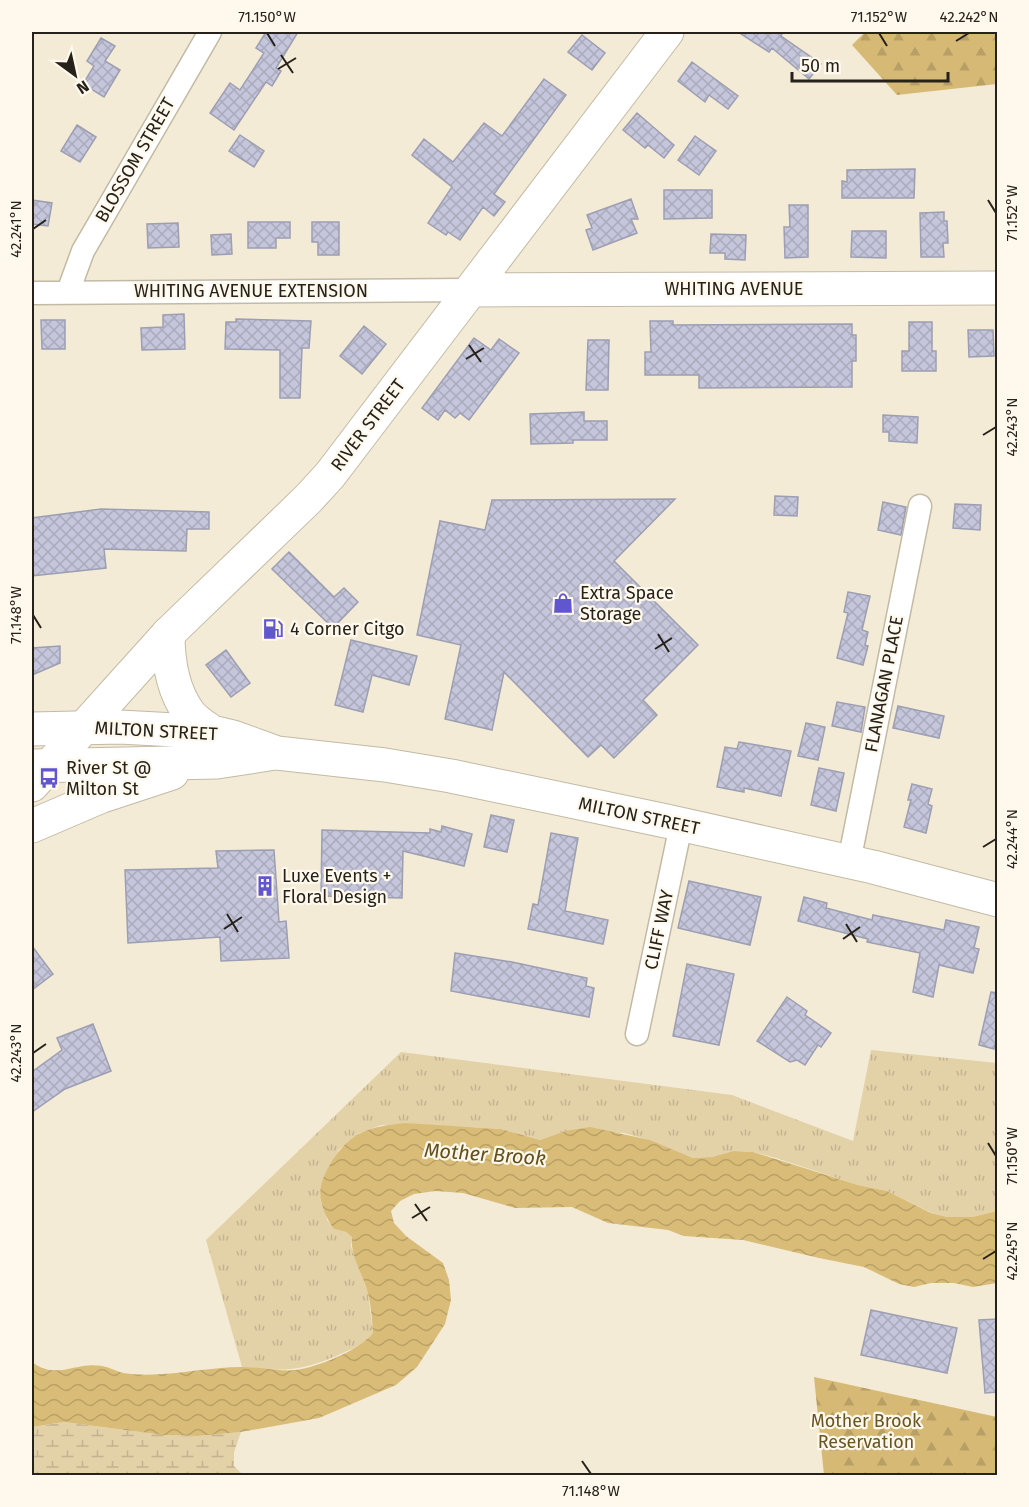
<svg xmlns="http://www.w3.org/2000/svg" width="1029" height="1507" font-family="'Fira Sans',sans-serif">
	<style>
		.forest { fill: url(#forest-firs) }
		.wetland { fill: url(#wetland-marsh) }
		.park { fill: url(#park-tufts) }
		.water { fill: url(#water-waves) }
		.building { fill: url(#building-cross-hatch); stroke: #9c9eb2; stroke-width: 1.5 }
		.lines { fill: none; stroke-linecap: round; stroke-linejoin: round }
		.street-casing { stroke: #c2baa5; stroke-width: 25 }
		.secondary-casing { stroke: #c2baa5; stroke-width: 35 }
		.primary-casing { stroke: #c2baa5; stroke-width: 35 }
		.street { stroke: #fff; stroke-width: 22 }
		.secondary { stroke: #fff; stroke-width: 33 }
		.primary { stroke: #fff; stroke-width: 33 }
		.ticks { fill: none; stroke: #26221b; stroke-width: 2 }
		.labels { text-anchor: middle; stroke-width: 4.5; stroke-linejoin: round; paint-order: stroke }
		.street-label { font-size: 18px; fill: #26221b; stroke: #fef9ec }
		.poi-label { font-size: 18px; fill: #26221b; stroke: #fef9ec; text-anchor: start }
		.park-label { font-size: 18px; fill: #695522; stroke: #fef9ec }
		.water-label { font-size: 20px; font-style: italic; fill: #634f1b; stroke: #fef9ec }
		.neatline { fill: none; stroke: #26221b; stroke-width: 2 }
		.ticks-label { font-size: 15px; text-anchor: middle; fill: #26221b }
	</style>
	<defs>
		<pattern id="forest-firs" width="22" height="20" patternUnits="userSpaceOnUse" patternTransform="scale(1.5)"><rect width="22" height="20" fill="#d6b975"/><path d="M5 1l3.5 6h-7zM16 11l3.5 6h-7z" fill="#b89f65"/></pattern>
		<pattern id="wetland-marsh" width="20" height="14" patternUnits="userSpaceOnUse" patternTransform="scale(1.5)"><rect width="20" height="14" fill="#e3d1a8"/><path d="M1 5h8M5 5V1M11 12h8M15 12V8" fill="none" stroke="#c3b390"/></pattern>
		<pattern id="park-tufts" width="24" height="20" patternUnits="userSpaceOnUse" patternTransform="scale(1.5)"><rect width="24" height="20" fill="#e3d1a8"/><path d="M3 7l-1-3M5 7V3M7 7l1-3M15 17l-1-3M17 17v-4M19 17l1-3" fill="none" stroke="#c3b390"/></pattern>
		<pattern id="water-waves" width="16" height="10" patternUnits="userSpaceOnUse" patternTransform="scale(1.5)"><rect width="16" height="10" fill="#d9bc77"/><path d="M0 5q4-4 8 0t8 0" fill="none" stroke="#baa166"/></pattern>
		<pattern id="building-cross-hatch" width="8" height="8" patternUnits="userSpaceOnUse" patternTransform="scale(1.5)"><rect width="8" height="8" fill="#c5c6db"/><path d="M0 0l8 8M0 8l8-8" fill="none" stroke="#a9aabb"/></pattern>
	</defs>
	<rect width="100%" height="100%" fill="#f4ebd6"/>
	<!-- forest -->
	<path class="forest" d="M865,32H997V84L897,95L852,45Z
		M814,1377L997,1417V1475H824Z"/>
	<!-- wetland -->
	<path class="wetland" d="M64,1422L163,1435L198,1436L241,1432L234,1452V1466L243,1475L35,1476L32,1470V1427Z"/>
	<!-- park -->
	<path class="park" d="M871,1050L997,1063V1211L972,1217H947L932,1213L887,1191L858,1185L776,1158L753,1152L733,1151L712,1157L693,1158L649,1140L624,1133L565,1131L540,1140L501,1129L471,1127L381,1125L358,1134L339,1150L321,1188L327,1220L334,1229L346,1232L352,1237L351,1246L368,1293L373,1333C365,1343 355,1348 343,1353C303,1371 285,1372 242,1367L206,1240L401,1052L732,1095L853,1141Z"/>
	<!-- water -->
	<path class="water" d="M405,1123L501,1129L540,1140L565,1131L590,1127L650,1140L693,1158L712,1157L733,1151L753,1152L858,1185L887,1191L931,1213L947,1217H972L997,1211V1283L973,1287L954,1283H931L914,1287L899,1284L864,1267L819,1258L743,1240L684,1236L668,1230L608,1223L572,1207L515,1208L463,1193L435,1191L414,1194L400,1201L391,1211L394,1223L406,1236L443,1263L449,1280L451,1300L445,1324L417,1367L396,1385L319,1418L241,1432L198,1436L163,1435L64,1422L32,1427V1362C57,1381 75,1361 102,1366C109,1367 116,1371 123,1373C162,1379 203,1367 242,1367C260,1367 278,1372 296,1370C318,1367 360,1350 373,1333C372,1319 371,1304 367,1290C362,1273 350,1255 352,1237L346,1232L334,1229C326,1219 318,1199 321,1186C326,1166 342,1143 359,1134C374,1126 389,1125 405,1123Z"/>
	<!-- building -->
	<path class="building" d="M266,32H298L276,68L281,71L272,86L266,82L234,130L210,113L230,83L240,90L264,53L256,48Z
		M738,32H783L781,36L821,64L809,79L772,48L769,52Z
		M582,35L605,53L592,70L568,52Z
		M101,38L115,46L105,61L120,70L104,97L83,84L94,66L87,61Z
		M692,62L738,96L728,109L709,95L705,102L678,81Z
		M544,79L566,95L494,194L505,202L494,216L483,207L460,240L448,232L446,235L428,223L452,187L412,155L424,139L453,162L484,123L502,136Z
		M637,113L674,145L664,158L648,145L645,148L623,130Z
		M77,125L96,137L80,162L61,151Z
		M240,135L264,151L254,167L229,151Z
		M695,136L716,151L699,175L678,160Z
		M915,169L914,198H842V181L847,182V170Z
		M664,190H712V218L664,219Z
		M631,199L638,219H631L637,233L593,250L586,230L592,228L587,215Z
		M32,200L52,203L48,226L32,224Z
		M789,205H808V257L785,258L784,227H790Z
		M944,212V221H947L948,243H943L944,257H921L920,213Z
		M248,222H290V238H276V248H248Z
		M312,222H339V255H318V242H312Z
		M178,223L179,247L148,248L147,224Z
		M852,231H886V258L851,257Z
		M231,234L232,254L212,255L211,235Z
		M711,234L746,235L745,260L725,259V253H710Z
		M184,314L185,349L142,350L141,328L163,327V315Z
		M236,319L311,321L309,348H302L300,398H280V350L225,349L226,322H236Z
		M41,320H65V349H42Z
		M650,321H673V325L852,324V335H856V361H852V387L699,388V375H645V352H651Z
		M909,322H932V351H936V371H902V351H909Z
		M364,326L386,344L362,374L340,356Z
		M968,330H993L994,356L969,357Z
		M474,338L491,350L499,339L519,353L469,420L460,413L455,418L445,410L438,420L422,408Z
		M588,340H609L608,390H586Z
		M584,412V421H607V440H573V443L531,444L530,414Z
		M883,415L918,417L917,443L889,441V432H883Z
		M775,496L798,497L797,516L774,515Z
		M675,499L614,561L698,645L643,700L657,715L614,758L601,745L588,757L504,672L492,730L445,719L461,645L417,635L440,521L485,530L492,500Z
		M883,502L906,507L901,535L878,530Z
		M955,504L981,505L980,530L953,528Z
		M101,509L209,512V529H187L186,551L104,549L106,568L32,576V518Z
		M289,552L334,597L344,588L358,602L333,628L272,569Z
		M848,592L870,596L862,630L868,632L865,645L868,646L863,665L837,658L848,613L844,612Z
		M351,640L417,656L409,685L372,675L363,712L335,705Z
		M60,646V663L32,675V648Z
		M226,650L250,683L231,697L206,665Z
		M837,702L865,707L861,732L832,726Z
		M898,706L944,716L939,738L893,728Z
		M806,723L825,727L818,760L798,756Z
		M739,742L791,751L781,796L744,788V792L717,787L725,747L737,749Z
		M819,768L844,773L836,811L811,805Z
		M912,784L932,789L928,804L932,806L926,833L904,827L911,800H908Z
		M491,815L514,820L507,852L484,847Z
		M442,826L472,834L464,866L403,851L402,898L321,896L322,830L430,833V829L441,832Z
		M551,833L578,838L565,911L608,920L603,944L528,929L533,904L538,905Z
		M274,850L279,922L286,921L289,958L221,961L220,937L128,943L125,870L218,868L216,851Z
		M689,881L761,897L750,945L678,928Z
		M804,897L827,903L826,908L872,920L873,915L944,930L946,920L979,927L974,948L979,949L973,973L939,965L933,997L913,992L920,953L867,942L868,939L798,921Z
		M32,946L53,974L32,990Z
		M455,953L512,962L587,978L586,986L594,988L589,1017L451,991Z
		M687,964L734,974L719,1045L673,1036Z
		M991,992L998,993V1033L994,1049L979,1045Z
		M787,997L807,1011L805,1015L831,1033L821,1047L818,1045L805,1065L797,1060L790,1062L757,1041Z
		M93,1024L111,1071L65,1089L32,1112V1072L62,1050L57,1038Z
		M871,1310L957,1328L947,1373L861,1355Z
		M998,1319V1392L985,1393L979,1320Z"/>
	<g class="lines">
		<!-- street casing -->
		<g class="street-casing">
			<path id="street" d="M68,292L83,251L210,32
				M32,293L471,290
				M849,862L920,506
				M637,1034L681,825"/>
		</g>
		<!-- secondary casing -->
		<g class="secondary-casing">
			<path id="secondary" d="M471,290L998,288
				M32,785L168,634L308,499L330,475L667,32"/>
		</g>
		<!-- primary casing -->
		<g class="primary-casing">
			<path id="primary" d="M168,634C168,661 173,691 189,713C195,721 204,726 212,732
				M32,729L120,727L212,732L233,737L277,753L385,765L451,776L666,821L873,867L998,900
				M32,766L217,762L275,753
				M32,826L102,796L172,773"/>
		</g>
		<!-- street -->
		<use href="#street" class="street"/>
		<!-- secondary -->
		<use href="#secondary" class="secondary"/>
		<!-- primary -->
		<use href="#primary" class="primary"/>
	</g>
	<!-- ticks -->
	<path class="ticks" d="M267,33L275,46M879,33L887,46M956,41L969,33M281,55L293,73M278,69L296,58M988,200L996,213M33,229L46,220M469,345L481,362M466,359L484,348M983,435L996,427M33,615L41,628M658,634L669,652M655,649L672,638M983,847L996,839M227,914L238,932M846,924L857,942M224,929L242,917M843,939L860,927M33,1053L46,1044M988,1143L996,1156M415,1204L427,1221M412,1218L430,1207M983,1259L996,1251M582,1461L591,1474"/>
	<!-- icons -->
	<defs>
		<g id="shop-bare" transform="scale(1.62)"><path d="M-5-2.5h2.3a2.7 3.5 0 0 1 5.4 0H5L5.5 6h-11ZM-1.5-2.5h3a1.5 2.3 0 0 0-3 0Z" fill="#6056ce" stroke="#fef9ec" stroke-width="2.5" paint-order="stroke"/></g>
		<g id="fuel-bare" transform="scale(1.62)"><path d="M-5.5-6h7V0h2V4h1.3V-2.5L3-4.5l.8-.8L6-3V5H2.5V1h-1V6h-7ZM-4.2-4.7v3.2H.2V-4.7Z" fill="#6056ce" stroke="#fef9ec" stroke-width="2.5" paint-order="stroke"/></g>
		<g id="bus-bare" transform="scale(1.62)"><path d="M-5-6H5V4H4V6H2V4H-2V6H-4V4H-5ZM-3.5-4V0h7V-4ZM-3.5 1.2v1.5H-2V1.2ZM2 1.2v1.5H3.5V1.2Z" fill="#6056ce" stroke="#fef9ec" stroke-width="2.5" paint-order="stroke"/></g>
		<g id="building-bare" transform="scale(1.62)"><path d="M-4-6H4V6H1V3H-1V6H-4ZM-2.5-4.3h1.7v1.8h-1.7ZM.8-4.3h1.7v1.8H.8ZM-2.5-1h1.7V.8h-1.7ZM.8-1h1.7V.8H.8Z" fill="#6056ce" stroke="#fef9ec" stroke-width="2.5" paint-order="stroke"/></g>
	</defs>
	<g fill-rule="evenodd">
		<use href="#shop-bare" x="563" y="603"/>
		<use href="#fuel-bare" x="273" y="629"/>
		<use href="#bus-bare" x="49" y="778"/>
		<use href="#building-bare" x="265" y="886"/>
	</g>
	<g class="labels">
		<!-- street labels -->
		<g class="street-label">
			<text transform="translate(135 160) rotate(-60)" y="6">BLOSSOM STREET</text>
			<text x="734" y="295">WHITING AVENUE</text>
			<text x="251" y="297">WHITING AVENUE EXTENSION</text>
			<text transform="translate(368 425) rotate(-53)" y="6">RIVER STREET</text>
			<text transform="translate(884 684) rotate(-79)" y="6">FLANAGAN PLACE</text>
			<text transform="translate(156 731) rotate(3)" y="6">MILTON STREET</text>
			<text transform="translate(639 816) rotate(12)" y="6">MILTON STREET</text>
			<text transform="translate(659 930) rotate(-78)" y="6">CLIFF WAY</text>
		</g>
		<!-- poi labels -->
		<g class="poi-label">
			<text x="580" y="599">Extra Space<tspan x="580" dy="21">Storage</tspan></text>
			<text x="290" y="635">4 Corner Citgo</text>
			<text x="66" y="774">River St @<tspan x="66" dy="21">Milton St</tspan></text>
			<text x="282" y="882">Luxe Events +<tspan x="282" dy="21">Floral Design</tspan></text>
		</g>
		<!-- park labels -->
		<g class="park-label">
			<text x="866" y="1427">Mother Brook<tspan x="866" dy="21">Reservation</tspan></text>
		</g>
		<!-- water labels -->
		<g class="water-label">
			<text transform="translate(485 1154) rotate(4)" y="7">Mother Brook</text>
		</g>
	</g>
	<!-- border -->
	<rect width="1029" height="1507" fill="none" stroke="#fef9ec" stroke-width="66"/>
	<!-- north arrow -->
	<g transform="translate(75 75) rotate(147)" stroke="#fef9ec" stroke-width="4.5" paint-order="stroke">
	<path d="M0-4.5L10 22L0 15L-10 22Z" fill="#26221b"/>
	<text y="-9" font-size="16" font-weight="bold" text-anchor="middle" fill="#26221b">N</text>
	</g>
	<!-- scale -->
	<path d="M792 72v9h156v-9" fill="none" stroke="#26221b" stroke-width="3"/>
	<text x="801" y="72" font-size="18" fill="#26221b" stroke="#fef9ec" stroke-width="4.5" paint-order="stroke">50 m</text>
	<rect x="33" y="33" width="963" height="1441" class="neatline"/>
	<g class="ticks-label">
		<text x="267" y="22">71.150°W</text>
		<text x="879" y="22">71.152°W</text>
		<text x="969" y="22">42.242°N</text>
		<text transform="translate(1012 213) rotate(-90)" y="5">71.152°W</text>
		<text transform="translate(16 229) rotate(-90)" y="5">42.241°N</text>
		<text transform="translate(1012 427) rotate(-90)" y="5">42.243°N</text>
		<text transform="translate(16 615) rotate(-90)" y="5">71.148°W</text>
		<text transform="translate(1012 839) rotate(-90)" y="5">42.244°N</text>
		<text transform="translate(16 1053) rotate(-90)" y="5">42.243°N</text>
		<text transform="translate(1012 1156) rotate(-90)" y="5">71.150°W</text>
		<text transform="translate(1012 1251) rotate(-90)" y="5">42.245°N</text>
		<text x="591" y="1496">71.148°W</text>
	</g>
</svg>
